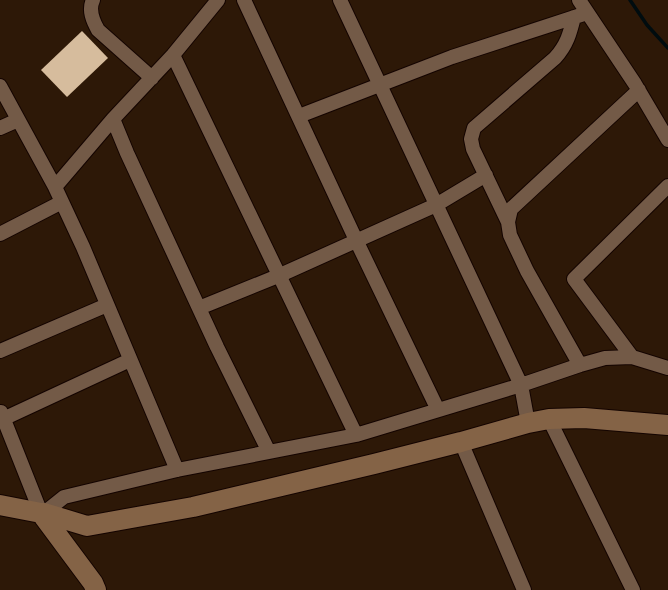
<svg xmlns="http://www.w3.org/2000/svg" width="668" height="590" font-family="'Source Sans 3',sans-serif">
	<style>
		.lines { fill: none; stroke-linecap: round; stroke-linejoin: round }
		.stream { stroke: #000c0f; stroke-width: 3.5 }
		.building { fill: #d6bc9d }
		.street-casing { stroke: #140400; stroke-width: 16 }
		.secondary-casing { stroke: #140400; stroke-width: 22 }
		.street { stroke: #735a47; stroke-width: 14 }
		.secondary { stroke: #846346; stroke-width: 20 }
	</style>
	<rect width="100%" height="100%" fill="#2d1807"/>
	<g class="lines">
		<!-- stream -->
		<path class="stream" d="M630,0L647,25L668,48"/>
	</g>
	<!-- building -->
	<path class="building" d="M82,31L108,58L67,97L41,70Z"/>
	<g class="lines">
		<!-- street casing -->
		<g class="street-casing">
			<path id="street" d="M93,0C88,10 93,21 98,30L152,78
				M244,0L356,240L438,410
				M340,0L521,385L528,423
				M579,0L635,84L668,140
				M173,55L356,435
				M0,86L55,187L83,247L177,470
				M299,116L452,57L587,13
				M113,119L127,153L217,347L269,452
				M0,128L18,120
				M55,187L113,119L173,55L218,0
				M508,222L473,149L471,139L474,128L555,58C567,45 570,33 574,17
				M0,234L62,202
				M199,308L278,276L436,205L486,175
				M0,351L107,305
				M632,357L574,279L668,186
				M580,365L527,271L510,235L508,222L511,209L639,90
				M1,412L41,513
				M3,419L130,360
				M549,419L633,590
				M461,442L524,590
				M44,513L64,497L177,470L356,435L521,385L580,365L605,358L632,357L668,368"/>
		</g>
		<!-- secondary casing -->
		<g class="secondary-casing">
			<path id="secondary" d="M0,505L41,513H44L87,526L193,507L374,464L461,442L528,423L549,419L584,418L668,425
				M41,513L93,583L96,590"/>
		</g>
		<!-- street -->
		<use href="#street" class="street"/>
		<!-- secondary -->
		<use href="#secondary" class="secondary"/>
	</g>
</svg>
